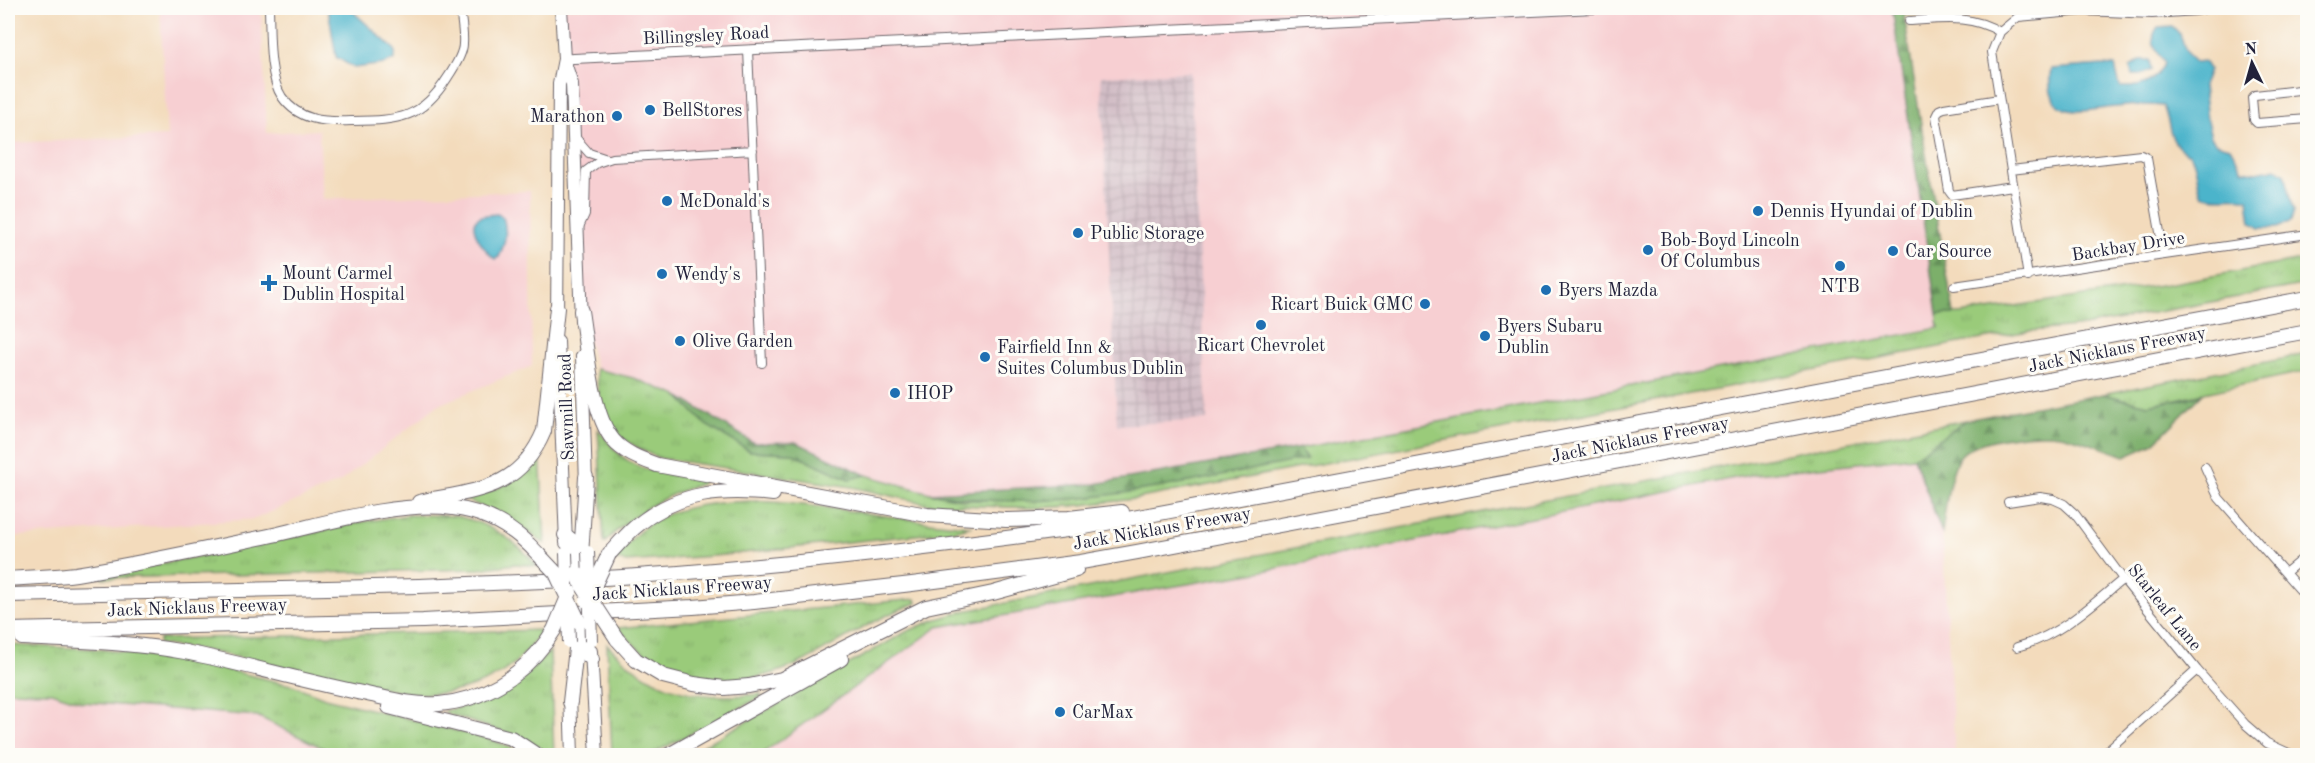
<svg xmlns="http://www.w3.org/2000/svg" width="2315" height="763" font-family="'Old Standard TT',serif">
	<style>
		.built { fill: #f7cfd2 }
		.industrial { fill: url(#industrial-grid) }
		.grass { fill: url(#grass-tufts); stroke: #5e765a; stroke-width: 1.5 }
		.forest { fill: url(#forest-firs); stroke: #4e6852; stroke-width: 1.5 }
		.water { fill: #4cb4cb; stroke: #376b83; stroke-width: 1.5 }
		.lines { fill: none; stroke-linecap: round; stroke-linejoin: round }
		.minor-casing { stroke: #6b6368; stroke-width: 10 }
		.tertiary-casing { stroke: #6b6368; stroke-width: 11 }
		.primary-casing { stroke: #6b6368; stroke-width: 14 }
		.motorway-casing { stroke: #6b6368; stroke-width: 16 }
		.minor { stroke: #fff; stroke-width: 8 }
		.tertiary { stroke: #fff; stroke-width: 9 }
		.primary { stroke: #fff; stroke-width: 12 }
		.motorway { stroke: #fff; stroke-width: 14 }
		.primary-bridge-casing { stroke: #6b6368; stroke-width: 14; stroke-linecap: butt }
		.motorway-bridge-casing { stroke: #6b6368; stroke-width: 16; stroke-linecap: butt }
		.primary-bridge { stroke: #fff; stroke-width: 12 }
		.motorway-bridge { stroke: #fff; stroke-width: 14 }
		.poi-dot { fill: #1f6fb2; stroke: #fdfcf7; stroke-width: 2 }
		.labels { text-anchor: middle; stroke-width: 6; stroke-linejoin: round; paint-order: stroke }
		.street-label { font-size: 18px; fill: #22223b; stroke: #fdfcf7 }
		.poi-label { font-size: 18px; fill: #22223b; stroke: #fdfcf7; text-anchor: start }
	</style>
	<defs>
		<pattern id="industrial-grid" width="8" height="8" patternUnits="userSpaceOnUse" patternTransform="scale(1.5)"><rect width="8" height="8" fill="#d2bdc6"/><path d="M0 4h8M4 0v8" fill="none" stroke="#b4a2ab"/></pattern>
		<pattern id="grass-tufts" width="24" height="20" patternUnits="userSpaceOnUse" patternTransform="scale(1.5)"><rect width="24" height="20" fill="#9acb7a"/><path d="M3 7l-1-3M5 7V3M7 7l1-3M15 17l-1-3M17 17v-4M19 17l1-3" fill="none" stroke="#84ae6a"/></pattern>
		<pattern id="forest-firs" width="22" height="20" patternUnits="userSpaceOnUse" patternTransform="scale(1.5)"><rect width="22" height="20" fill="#7baf6a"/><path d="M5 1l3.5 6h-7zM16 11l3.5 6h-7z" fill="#648e58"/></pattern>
	</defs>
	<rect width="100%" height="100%" fill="#fdfcf7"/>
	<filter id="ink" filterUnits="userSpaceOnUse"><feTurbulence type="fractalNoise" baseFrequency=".0167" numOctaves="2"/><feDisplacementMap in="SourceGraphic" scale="12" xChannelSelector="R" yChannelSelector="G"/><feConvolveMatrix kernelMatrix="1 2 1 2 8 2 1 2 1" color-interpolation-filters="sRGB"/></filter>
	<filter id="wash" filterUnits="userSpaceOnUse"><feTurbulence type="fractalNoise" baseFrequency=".008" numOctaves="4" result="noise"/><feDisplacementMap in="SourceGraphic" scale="24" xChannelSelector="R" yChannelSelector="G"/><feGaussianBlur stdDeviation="1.35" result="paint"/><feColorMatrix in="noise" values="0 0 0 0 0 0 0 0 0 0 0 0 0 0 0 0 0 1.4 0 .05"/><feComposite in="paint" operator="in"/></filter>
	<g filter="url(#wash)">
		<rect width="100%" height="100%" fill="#f3dbbc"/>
		<!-- built -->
		<path class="built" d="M160,8H261L267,133L319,130L323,199L530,191L532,366L438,405L340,482L255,519L8,537V143L167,136Z
			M561,8H1449L1450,14L1605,8H1892L1940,328L1300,448L1095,484L930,493L866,475L796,442L754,443L678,396L633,378L596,369L581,311Z
			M1914,457L1942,533L1955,755L760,756L938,627L1263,571L1755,474Z
			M8,691L51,692L82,702L257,716L337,755L8,756Z"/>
		<!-- industrial -->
		<path class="industrial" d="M1190,72L1207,420L1117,425L1101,76Z"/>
		<!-- grass -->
		<path class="grass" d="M2307,259V284L2078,327L2030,331L1965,342L1135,499L1072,506L1035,508L928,504L852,487L659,458C610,437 600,422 596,369L633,378L678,396L707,425L750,451L791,453L849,479L866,475L930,493L965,500H1026L1092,497L1306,458L1300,448L1939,328L1937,314H1960L2168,284Z
			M2307,354V371L2148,405L2103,394Z
			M1966,420L1914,457L1755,474L1263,571L938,627L760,755L685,756L906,632L934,620L964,611Z
			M598,429C607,440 615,453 627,460C645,473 682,476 704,480L701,484C660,497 635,512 604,543Z
			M540,451L545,544C518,524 492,510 461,498C500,490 517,484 540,451Z
			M758,501C830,505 901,521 972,526L954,531L714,556L625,562L615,560C622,551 630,540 639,532C669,504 719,502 758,501Z
			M408,515C425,516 443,514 460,517C491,524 518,542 537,566L515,564L479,569L102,578L104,574L228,551L362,522Z
			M916,599L917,603C875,617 841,642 802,662C752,687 691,685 644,653C634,646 626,636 617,628Z
			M540,630V633C534,641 527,651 520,658C489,688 444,698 403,692L203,650L159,644V639Z
			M607,644C652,692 697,701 761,694V697L650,755H612Z
			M8,645L96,649L164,657L219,668L295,686L325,698L493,740L527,755H337L257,716L82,702L51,692L8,691Z
			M550,651L554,755H543L522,738L448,714L444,711C492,702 517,686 550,651Z"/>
		<!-- forest -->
		<path class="forest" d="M1892,8H2025L1904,15L1924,143L1954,314H1937Z
			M2103,394L2148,405L2202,395L2154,443L2125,456C2104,449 2081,439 2060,435C2036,432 1980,437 1962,454C1949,467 1945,514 1942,533L1914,457L1966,420Z
			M678,396L754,443L796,442L866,475L849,479L791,453L750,451L706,425Z
			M1300,448L1306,459C1184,482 1055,517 930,493L1095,484Z"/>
		<!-- water -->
		<path class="water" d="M328,8H349L395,50V59L385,64L354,68L336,57Z
			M2172,26C2189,40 2178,48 2195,62L2204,61L2209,69L2203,86L2207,120L2211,137L2216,143L2230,147L2243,170L2256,172L2277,168L2285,174L2294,211L2291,221L2278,228H2260L2251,222L2248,199C2232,195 2217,201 2202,195C2196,182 2198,165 2190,154C2167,146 2172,126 2163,106C2147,104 2132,105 2116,107C2101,108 2079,114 2065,109C2049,102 2048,83 2051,69L2102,65L2115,66L2120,87C2140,88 2157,83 2164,63C2156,52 2148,39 2158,27Z
			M2142,60H2150L2152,70L2140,75H2132L2130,67Z
			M498,214L503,217C508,232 505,243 499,257L495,259C487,253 465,226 478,218C483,214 492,215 498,214Z"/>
	</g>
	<g filter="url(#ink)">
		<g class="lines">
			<!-- minor casing -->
			<g class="minor-casing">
				<path id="minor" d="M269,8C270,32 268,76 282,97C299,121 324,122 351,121C399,120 421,120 448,77C454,68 463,54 463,44C464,32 461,19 460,8
					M1909,21C1942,19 1971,14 2000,32
					M748,50L762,363
					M2308,89L2255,95L2252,98L2254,120L2257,123L2308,119
					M1999,99L1944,108L1939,110L1936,116L1949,191L1952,195L2013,186
					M575,137L589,153L607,159
					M2011,170L2141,155L2147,158L2164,255
					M579,227L585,214L586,171L597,163L612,158L753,150
					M2028,277L1992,52L2000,32L2018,17L2084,11L2152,14L2197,11L2210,8
					M1954,286L2308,234
					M2205,467L2219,498L2308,599
					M2008,502L2040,497L2053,499L2064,504L2075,514L2123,579L2197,670L2245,724L2267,743L2295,756
					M2285,573L2308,554
					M2017,647C2059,636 2090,607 2123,579
					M2101,756L2197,670"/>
			</g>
			<!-- tertiary casing -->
			<g class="tertiary-casing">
				<path id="tertiary" d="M564,59L1605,8"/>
			</g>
			<!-- primary casing -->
			<g class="primary-casing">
				<path id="primary" d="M564,60L572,84L581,321
					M557,318L559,84L564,59L561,8
					M558,341L566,543
					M582,356L586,485
					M591,651L597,756
					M570,694L572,756"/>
			</g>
			<!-- motorway casing -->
			<g class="motorway-casing">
				<path id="motorway" d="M581,311C587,347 591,413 613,440C624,453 641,459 657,465L927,515L1006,520L1069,518L1122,512
					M419,502C475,490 519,491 544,431L557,308
					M565,535L570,539L575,566
					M609,554C619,544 628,532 639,524C681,491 722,489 773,494
					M577,573L581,556L586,477
					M8,579C30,577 54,577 76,574C144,563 211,548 278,534C329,522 401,501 453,508C488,512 516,529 539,555
					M588,579C751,570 912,551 1074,529L2308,298
					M8,595L419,586L569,580
					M8,630L423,621L693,607L754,602L912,584L1081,562L1137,552L2308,331
					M581,631L585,653L592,659
					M22,638C76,641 131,642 185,652C246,664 306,682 367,694C390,699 415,706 439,704C483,700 520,677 546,642
					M617,639L636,660L663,676L694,684L724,688L749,686L782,679L926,607L993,593L1076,570
					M570,702L579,622
					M389,707L511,738L538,756
					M667,756L841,659"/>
			</g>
			<!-- minor -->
			<use href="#minor" class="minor"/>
			<!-- tertiary -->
			<use href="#tertiary" class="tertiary"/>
			<!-- primary -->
			<use href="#primary" class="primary"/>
			<!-- motorway -->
			<use href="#motorway" class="motorway"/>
			<!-- primary-bridge casing -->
			<g class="primary-bridge-casing">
				<path id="primary-bridge" d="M588,552L591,641
					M566,553L569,642"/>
			</g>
			<!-- motorway-bridge casing -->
			<g class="motorway-bridge-casing">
				<path id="motorway-bridge" d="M539,555L556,573L579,622
					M577,573L582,585L617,639
					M587,601L609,554
					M546,642L554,630L570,592"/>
			</g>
			<!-- primary-bridge -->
			<use href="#primary-bridge" class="primary-bridge"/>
			<!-- motorway-bridge -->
			<use href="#motorway-bridge" class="motorway-bridge"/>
		</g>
	</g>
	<!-- markers -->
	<g class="poi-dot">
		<circle cx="650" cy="110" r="6"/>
		<circle cx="617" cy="116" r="6"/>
		<circle cx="667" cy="201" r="6"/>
		<circle cx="1758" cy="211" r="6"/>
		<circle cx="1078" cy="233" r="6"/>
		<circle cx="1648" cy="250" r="6"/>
		<circle cx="1893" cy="251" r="6"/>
		<circle cx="1840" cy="266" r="6"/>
		<circle cx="662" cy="274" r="6"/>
		<path d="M266 274h6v6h6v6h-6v6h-6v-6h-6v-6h6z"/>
		<circle cx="1546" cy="290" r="6"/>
		<circle cx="1425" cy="304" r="6"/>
		<circle cx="1261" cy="325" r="6"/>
		<circle cx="1485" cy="336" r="6"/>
		<circle cx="680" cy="341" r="6"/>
		<circle cx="985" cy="357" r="6"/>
		<circle cx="895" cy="393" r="6"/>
		<circle cx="1060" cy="712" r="6"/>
	</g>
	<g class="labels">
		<!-- street labels -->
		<g class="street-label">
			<text transform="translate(706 35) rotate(-3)" y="6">Billingsley Road</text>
			<text transform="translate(2128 246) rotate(-9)" y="6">Backbay Drive</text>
			<text transform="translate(2117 349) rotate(-11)" y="6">Jack Nicklaus Freeway</text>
			<text transform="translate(566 407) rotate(-92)" y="6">Sawmill Road</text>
			<text transform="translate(1640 439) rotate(-11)" y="6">Jack Nicklaus Freeway</text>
			<text transform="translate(1162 528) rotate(-10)" y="6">Jack Nicklaus Freeway</text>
			<text transform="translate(682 588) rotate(-4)" y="6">Jack Nicklaus Freeway</text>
			<text transform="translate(197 607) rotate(-2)" y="6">Jack Nicklaus Freeway</text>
			<text transform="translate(2165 607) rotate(51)" y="6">Starleaf Lane</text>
		</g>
		<!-- poi labels -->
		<g class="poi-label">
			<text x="662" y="116">BellStores</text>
			<text x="605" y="122" text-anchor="end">Marathon</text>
			<text x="679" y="207">McDonald's</text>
			<text x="1770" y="217">Dennis Hyundai of Dublin</text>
			<text x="1090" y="239">Public Storage</text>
			<text x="1660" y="246">Bob-Boyd Lincoln<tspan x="1660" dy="21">Of Columbus</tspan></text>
			<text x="1905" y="257">Car Source</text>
			<text x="282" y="279">Mount Carmel<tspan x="282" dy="21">Dublin Hospital</tspan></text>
			<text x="674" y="280">Wendy's</text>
			<text x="1840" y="292" text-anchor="middle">NTB</text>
			<text x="1558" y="296">Byers Mazda</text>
			<text x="1413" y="310" text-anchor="end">Ricart Buick GMC</text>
			<text x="1497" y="332">Byers Subaru<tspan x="1497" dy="21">Dublin</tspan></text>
			<text x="692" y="347">Olive Garden</text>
			<text x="1261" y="351" text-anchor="middle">Ricart Chevrolet</text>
			<text x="997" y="353">Fairfield Inn &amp;<tspan x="997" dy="21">Suites Columbus Dublin</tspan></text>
			<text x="907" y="399">IHOP</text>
			<text x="1072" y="718">CarMax</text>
		</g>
	</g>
	<!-- margin -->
	<rect width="2315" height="763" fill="none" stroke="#fdfcf7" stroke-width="30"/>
	<!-- north arrow -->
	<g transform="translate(2252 63) rotate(355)" stroke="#fdfcf7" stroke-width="4.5" paint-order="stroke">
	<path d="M0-4.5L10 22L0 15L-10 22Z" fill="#22223b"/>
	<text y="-9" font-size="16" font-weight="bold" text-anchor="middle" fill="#22223b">N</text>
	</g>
</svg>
